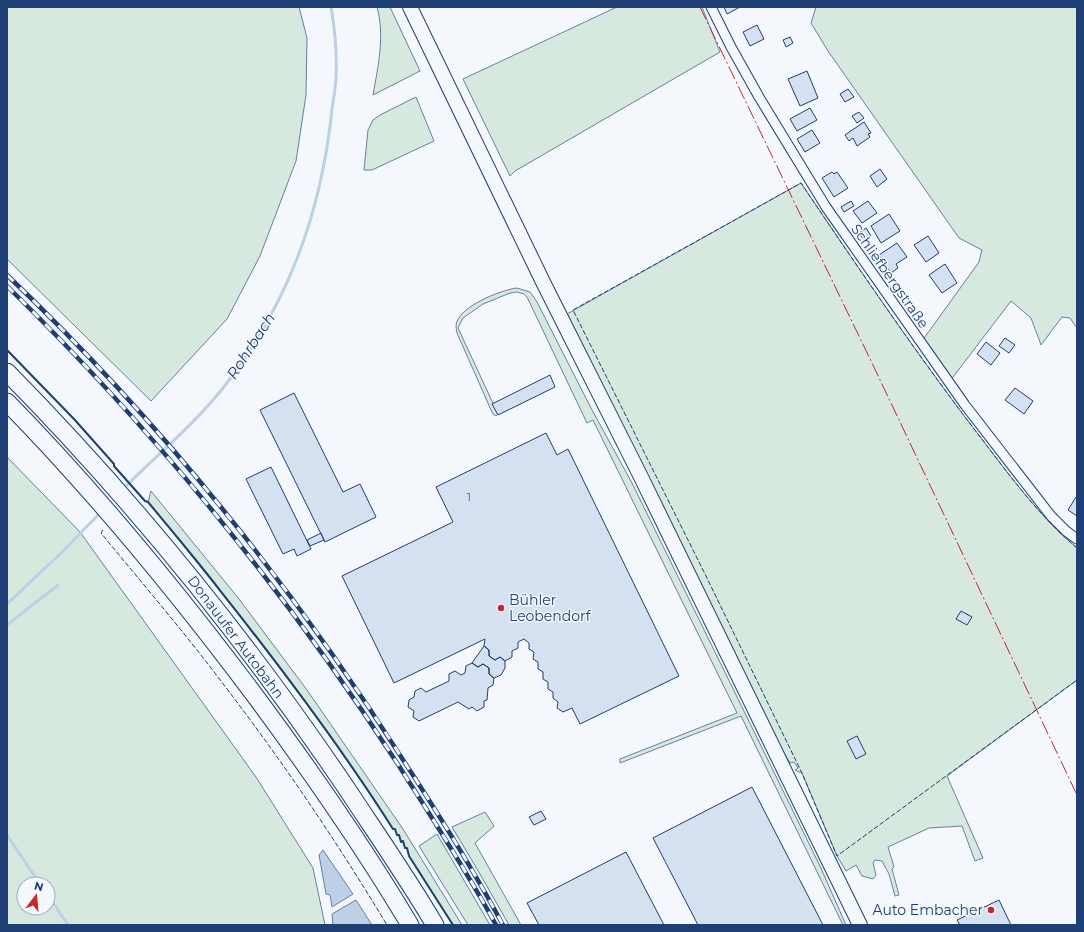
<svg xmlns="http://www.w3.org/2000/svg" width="1084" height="932" font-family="Montserrat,sans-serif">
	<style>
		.green { fill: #d7e8df; stroke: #687fa3; fill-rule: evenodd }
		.water { fill: #bed0e5; stroke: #687fa3 }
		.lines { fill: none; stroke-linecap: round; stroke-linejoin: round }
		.stream { stroke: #bed0e5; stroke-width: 3 }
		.building { fill: #d5e0f0; stroke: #1d3f73 }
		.minor-casing { stroke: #1d3f73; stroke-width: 11 }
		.primary-casing { stroke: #1d3f73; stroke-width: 16 }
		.motorway-casing { stroke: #1d3f73; stroke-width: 19 }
		.minor { stroke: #f4f7fb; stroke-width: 9 }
		.primary { stroke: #f4f7fb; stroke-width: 14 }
		.motorway { stroke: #f4f7fb; stroke-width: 17 }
		.rail-casing { stroke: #1d3f73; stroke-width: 4.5 }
		.rail { stroke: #f4f7fb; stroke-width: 3; stroke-dasharray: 9; stroke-linecap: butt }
		.fence { stroke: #1d3f73; stroke-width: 1; stroke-dasharray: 5 2; stroke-linecap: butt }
		.wall { stroke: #1d3f73; stroke-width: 2 }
		.power { stroke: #c62828; stroke-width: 1; stroke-dasharray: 14 3 2 3; stroke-linecap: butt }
		.poi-dot { fill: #c62828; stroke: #f4f7fb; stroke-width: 1.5 }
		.labels { text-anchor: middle; stroke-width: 3; stroke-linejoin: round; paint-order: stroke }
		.number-label { font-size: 12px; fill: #4b6792 }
		.street-label { font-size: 14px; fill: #1d3f73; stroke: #f4f7fb }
		.poi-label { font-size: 14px; fill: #1d3f73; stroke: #f4f7fb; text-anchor: start }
		.water-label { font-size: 15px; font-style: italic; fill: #1d3f73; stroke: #f4f7fb }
	</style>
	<rect width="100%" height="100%" fill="#f4f7fb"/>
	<!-- green -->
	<path class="green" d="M7,7H299L307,38L306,95L296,161L260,256L227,319L151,401L7,259Z
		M377,7H390L420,71L373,95C378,67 385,35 377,7Z
		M617,7H702L720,52L515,171L510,176L463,79Z
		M816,7H1077V328L1070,318L1062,317L1041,345L1031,318L1011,301L950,381L922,341L979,262L982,250L959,238L828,51L811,23Z
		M416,97L434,141L372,170H364L368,130L373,120L380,115Z
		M801,183C859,269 918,356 981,438C1010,476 1040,517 1077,548V680L947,776L983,858L975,861L962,826L929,828L888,847L894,867L892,869L899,895L895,896L889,874L882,861L875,860L873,863L876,875L873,879L862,876L856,865L846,871L837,856L803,775L801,772H799L795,770L798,768L794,762L790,763L781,748L567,314Z
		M517,288L530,292L537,302L592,410L632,483L820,866L846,925H843L741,716L620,763V759L737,713L593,420L587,423L527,297L524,294L517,292L510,293L483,304L463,318L458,328L498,414L496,416L493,414L491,410L457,333C456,327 455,323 459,318C467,304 501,290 517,288Z
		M7,457L80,532L256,777L313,868L325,925H7ZM24,884H48V908H24Z
		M151,491L239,599L307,690L403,829L462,925H453L409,856L407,848H405L403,841L401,842L399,835H397L395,829H393C319,714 234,608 148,502Z
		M485,812L494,826L475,843L521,925H509L480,874L452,827Z
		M437,834L490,925H468L419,846Z"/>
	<!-- water -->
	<path class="water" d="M323,850L353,894L332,907L330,895L326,894L319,855Z
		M356,900L372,925H333L332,914Z"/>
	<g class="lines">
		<!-- stream -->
		<path class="stream" d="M123,489C158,454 197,422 227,383C288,302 319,218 331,119C332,106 335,92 336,79C337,56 335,30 331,7
			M7,604L62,552L101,512
			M7,625L58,585
			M7,835L40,884
			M48,895L68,925"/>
	</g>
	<!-- building -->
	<path class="building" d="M724,7H740L727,14Z
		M757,25L764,39L750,46L743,32Z
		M790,37L793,43L786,47L783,40Z
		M807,71L818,98L800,106L788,79Z
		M848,89L854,97L845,102L840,94Z
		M810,108L817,120L797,131L790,119Z
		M859,112L864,118L857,123L852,116Z
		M864,122L871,133L868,134L870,137L857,146L853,138L849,141L845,135Z
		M812,130L820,143L805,152L797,139Z
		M880,169L887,179L877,187L870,176Z
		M832,172L834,174L837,172L848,188L834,197L822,178Z
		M851,201L854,206L844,212L841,207Z
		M868,201L877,213L862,223L853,211Z
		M889,214L900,231L881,243L871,226Z
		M866,228L871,236L864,240L859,233Z
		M928,236L939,253L926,262L914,245Z
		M897,243L907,257L896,264L898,268L891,273L879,255Z
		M945,264L957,283L942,293L929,275Z
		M1005,338L1015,345L1009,353L999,346Z
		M986,342L1000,353L991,365L977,354Z
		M550,375L555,387L498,415L492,404Z
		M1015,388L1033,401L1024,414L1005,400Z
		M294,393L343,492L360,484L376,517L325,542L260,410Z
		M546,433L557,455L568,449L679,676L580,724L572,708L563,712L557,708L558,702L553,698V692L548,689V682L543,679V672L538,669V662L533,659L534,652L529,649V643L524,639L518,642V648L512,651V657L505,661L500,657L495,660L489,656V650L484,646L485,639L394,683L342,576L453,522L436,487Z
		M271,467L311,549L297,556L294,549L283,554L246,479Z
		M1076,497L1077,498V516L1068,510Z
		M321,533L324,540L310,546L307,540Z
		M961,611L972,617L967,625L956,619Z
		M484,646L489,650V656L495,660L500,657L505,661V668L501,675L494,678L489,674V668L483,664L478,667L472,663Z
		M472,663L478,667L483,664L489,668V674L494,678L493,685L488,688L487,700L484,701V707L477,711L472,707L469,709L458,702L419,721L413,717L414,711L408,707L409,700L414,697L415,691L421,688L426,692L449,681V674L455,671L461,675L465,673L466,666Z
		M857,736L866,754L856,759L847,741Z
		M752,787L823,925H698L653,838Z
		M541,811L546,819L534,825L529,817Z
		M626,852L664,925H539L527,903Z
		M999,900L1011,925H960L957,920Z"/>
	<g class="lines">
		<!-- minor casing -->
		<g class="minor-casing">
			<path id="minor" d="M711,7L731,47L759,97L826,207L965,405L1051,516L1066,531L1077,539"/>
		</g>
		<!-- primary casing -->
		<g class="primary-casing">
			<path id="primary" d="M410,7L543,282L640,475L860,925"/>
		</g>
		<!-- motorway casing -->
		<g class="motorway-casing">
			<path id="motorway" d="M7,372C134,501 248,642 349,792C378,836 408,879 435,925
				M7,402C97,494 179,594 256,697C310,770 363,846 410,925"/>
		</g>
		<!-- minor -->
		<use href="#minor" class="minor"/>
		<!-- primary -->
		<use href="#primary" class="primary"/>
		<!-- motorway -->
		<use href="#motorway" class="motorway"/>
		<!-- rail casing -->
		<g class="rail-casing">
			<path id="rail" d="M7,275C160,421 294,588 407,766C441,818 474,871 503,925
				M7,286C155,431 286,592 399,766C432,818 466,870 496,925"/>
		</g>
		<!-- rail -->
		<use href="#rail" class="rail"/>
		<!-- fence -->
		<path class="fence" d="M103,530L101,533C142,583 185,633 224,685C283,762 337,842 387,925
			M1077,548C1040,517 1010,476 981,438C918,356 859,269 801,183L573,310L704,572L801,771L837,856L1077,680"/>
		<!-- wall -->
		<path class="wall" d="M7,350L74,419L114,464V466L145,501L148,502C172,531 196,559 219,589C280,666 340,745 393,829H395L397,835H399L401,842L403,841L405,848H407L409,856L453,925"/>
		<!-- power -->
		<path class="power" d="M700,7L872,363L1077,795"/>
	</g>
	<!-- markers -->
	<g class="poi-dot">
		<circle cx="501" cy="608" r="4"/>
		<circle cx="991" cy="910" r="4"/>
	</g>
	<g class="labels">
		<!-- number labels -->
		<g class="number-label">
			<text x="469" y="501">1</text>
		</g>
		<!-- street labels -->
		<g class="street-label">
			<text transform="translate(890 276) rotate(55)" y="5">Schliefbergstraße</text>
			<text transform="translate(236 637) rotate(53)" y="5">Donauufer Autobahn</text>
		</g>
		<!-- poi labels -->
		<g class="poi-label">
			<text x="509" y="605">Bühler<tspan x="509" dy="16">Leobendorf</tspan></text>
			<text x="983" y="915" text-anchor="end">Auto Embacher</text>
		</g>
		<!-- water labels -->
		<g class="water-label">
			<text transform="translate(251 346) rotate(-57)" y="5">Rohrbach</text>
		</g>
	</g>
	<!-- border -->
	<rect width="1084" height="932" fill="none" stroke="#1d3f73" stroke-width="16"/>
	<!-- north arrow -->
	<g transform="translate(36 896) rotate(16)"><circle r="19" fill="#f4f7fb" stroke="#9eadc5"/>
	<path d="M0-3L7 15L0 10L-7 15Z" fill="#c62828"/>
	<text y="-6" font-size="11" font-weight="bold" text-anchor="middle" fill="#1d3f73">N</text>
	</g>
</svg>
